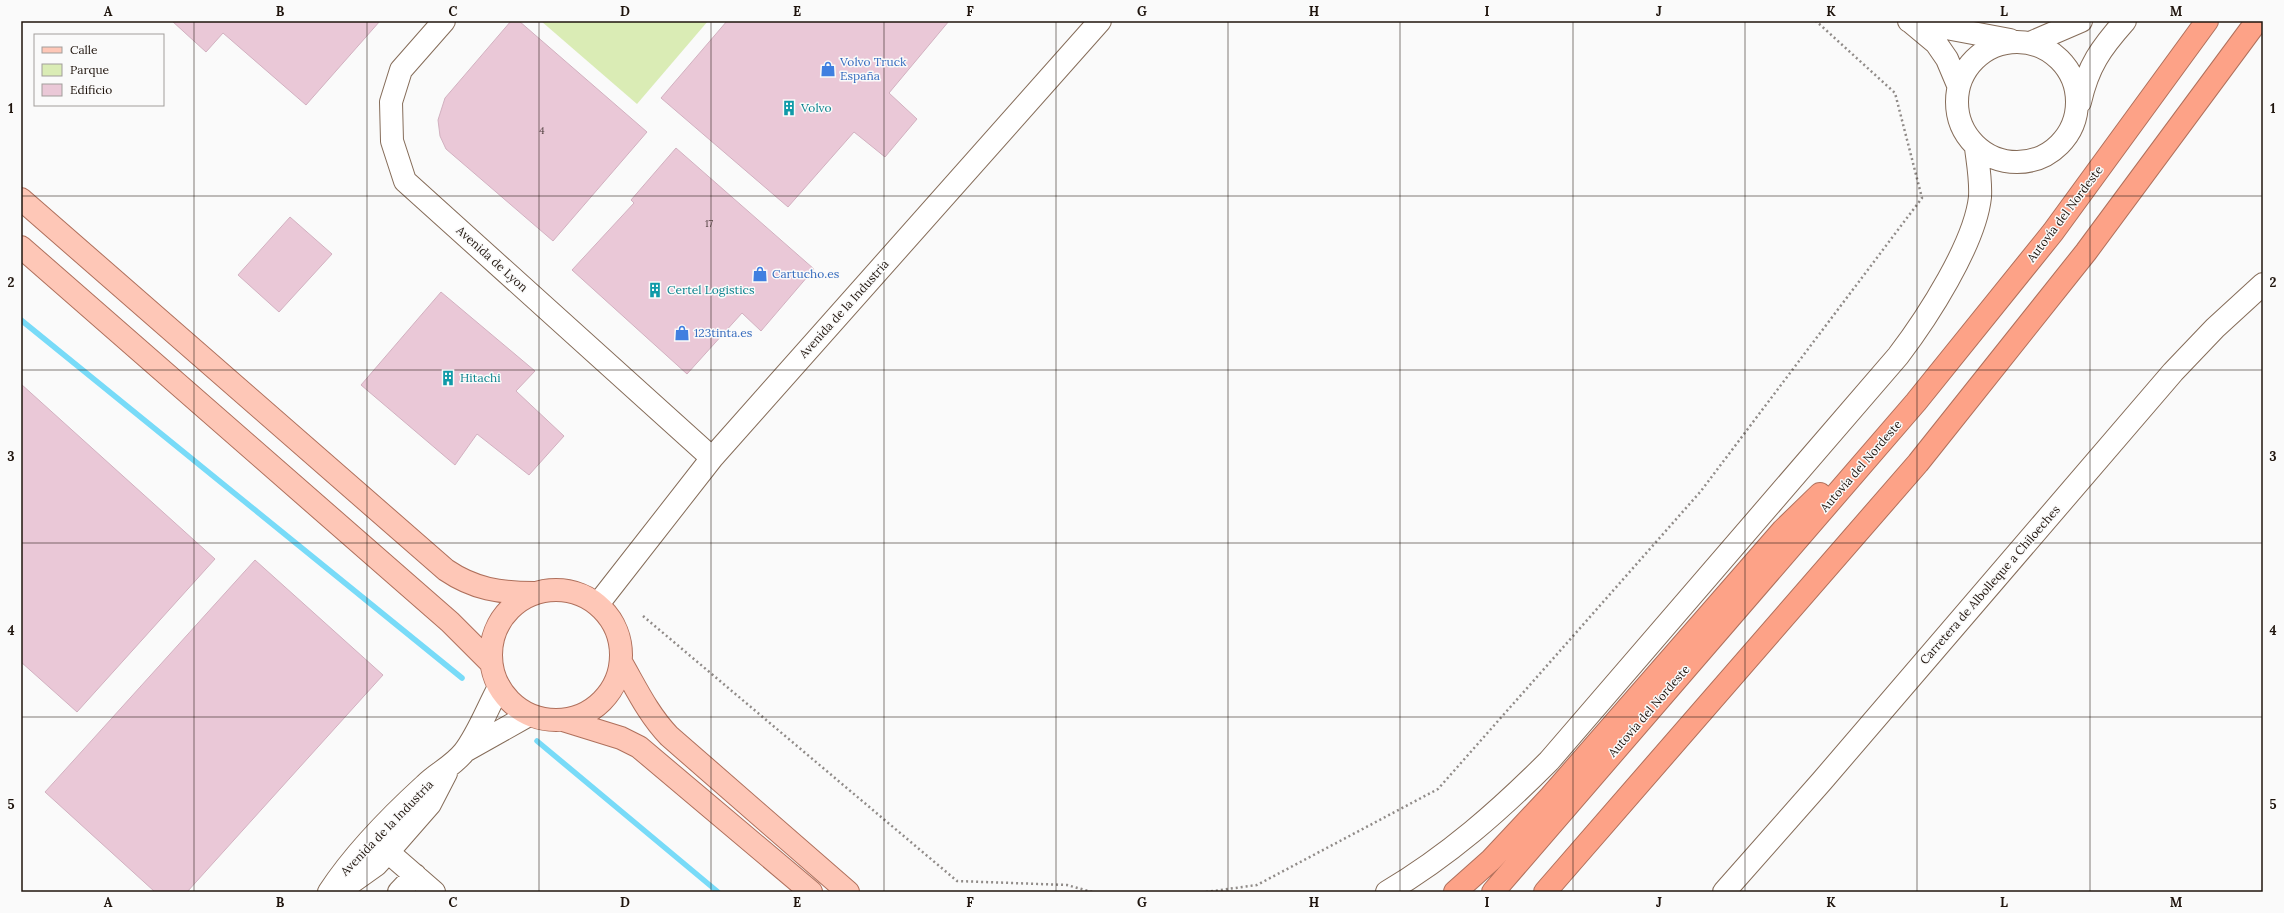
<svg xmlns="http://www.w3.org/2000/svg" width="2284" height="913" font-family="Lora,serif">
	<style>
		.green { fill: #daecb5 }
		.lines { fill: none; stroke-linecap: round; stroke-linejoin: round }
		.stream { stroke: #78dbf8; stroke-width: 5.5 }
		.building { fill: #eac8d7; stroke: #d2b1c0 }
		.minor-casing { stroke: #856c59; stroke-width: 24 }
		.major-casing { stroke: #af705c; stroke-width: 24 }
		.highway-casing { stroke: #af705c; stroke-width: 24 }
		.path { stroke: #908b88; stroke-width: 2.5; stroke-dasharray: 2 3; stroke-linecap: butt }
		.minor { stroke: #fff; stroke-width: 22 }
		.major { stroke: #fec7b7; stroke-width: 22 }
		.highway { stroke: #fda287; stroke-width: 22 }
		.grid { fill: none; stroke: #1f140d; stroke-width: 1; stroke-opacity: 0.55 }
		.labels { text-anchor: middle; stroke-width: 3; stroke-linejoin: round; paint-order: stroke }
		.number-label { font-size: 10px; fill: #524140 }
		.shop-label { font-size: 12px; fill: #366cbe; stroke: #fafafa; text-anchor: start }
		.culture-label { font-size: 12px; fill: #0d838f; stroke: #fafafa; text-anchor: start }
		.street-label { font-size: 12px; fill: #1f140d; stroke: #fafafa }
		.neatline { fill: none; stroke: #1f140d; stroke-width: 1.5 }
		.grid-label { font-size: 13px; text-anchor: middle; font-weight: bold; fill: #1f140d }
	</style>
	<rect width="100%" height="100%" fill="#fafafa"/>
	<!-- green -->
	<path class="green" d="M541,21H708L637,104Z"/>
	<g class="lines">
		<!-- stream -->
		<path class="stream" d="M21,320L462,678
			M537,741L718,892"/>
	</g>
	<!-- building -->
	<path class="building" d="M172,21H380L306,105L223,33L206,52Z
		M511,21H519L647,132L553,241L446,149L440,136L438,120L445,98Z
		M727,21H949L889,93L917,119L885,157L854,132L788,207L661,98Z
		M676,148L814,269L761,331L742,313L687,374L572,270L634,203L631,200Z
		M290,217L332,254L279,312L238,275Z
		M441,292L535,371L516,391L564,436L529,475L477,434L455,465L361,385Z
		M21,384L215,559L77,712L21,662Z
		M255,560L383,675L187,892H155L45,792Z"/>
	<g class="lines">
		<!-- minor casing -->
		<g class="minor-casing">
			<path id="minor" d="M444,21L401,70L391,102L392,141L405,181L712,458
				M1909,21L2010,40
				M1912,23L1936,43L1947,59L1958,85
				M1957 102a60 60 0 1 1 120 0a60 60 0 1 1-120 0Z
				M2030,43L2081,21
				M2080,102C2088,66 2101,48 2125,21
				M598,604L712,458L1100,21
				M465,751L529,715
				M385,841L383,843L388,852L434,892
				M329,892C354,854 391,816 425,785C437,773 453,766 464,752C478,734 488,707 499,687
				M338,892L376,865L388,852L430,804L446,773
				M399,892L415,875
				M1387,892C1448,856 1499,811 1549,761L1898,356C1927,318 1975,244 1980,197C1981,180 1978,164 1976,148
				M1724,892L1822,781L2173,372L2215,328L2263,284"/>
		</g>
		<!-- major casing -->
		<g class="major-casing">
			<path id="major" d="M21,199L446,570C474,589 500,593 534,593
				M21,247L450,622L491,663
				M491 655a65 65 0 1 1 130 0a65 65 0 1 1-130 0Z
				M621,662C636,688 648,714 669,736L848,892
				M563,720L621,738L639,747L811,892"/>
		</g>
		<!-- highway casing -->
		<g class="highway-casing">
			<path id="highway" d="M1455,892L1491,860L1551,796L1783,530L1820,494
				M1493,892L1916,402L2053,232L2207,21
				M1545,892L1918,463L2086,252L2257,21"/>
		</g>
		<!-- path -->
		<path class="path" d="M643,616L957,881L1067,885L1092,892
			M1206,892L1257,885L1438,789L1701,491L1922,198L1895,93L1816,21"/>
		<!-- minor -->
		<use href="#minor" class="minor"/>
		<!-- major -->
		<use href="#major" class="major"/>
		<!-- highway -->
		<use href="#highway" class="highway"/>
	</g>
	<!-- grid -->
	<path class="grid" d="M194,21V892M367,21V892M539,21V892M711,21V892M884,21V892M1056,21V892M1228,21V892M1400,21V892M1573,21V892M1745,21V892M1917,21V892M2090,21V892M21,196H2263M21,370H2263M21,543H2263M21,717H2263"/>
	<!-- icons -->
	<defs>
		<g id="shop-bare" transform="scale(1.2)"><path d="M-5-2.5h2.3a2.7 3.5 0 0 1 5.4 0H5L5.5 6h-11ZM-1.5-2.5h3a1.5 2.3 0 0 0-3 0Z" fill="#3f7fe0" stroke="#fafafa" stroke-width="2.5" paint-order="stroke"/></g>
		<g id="building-bare" transform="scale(1.2)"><path d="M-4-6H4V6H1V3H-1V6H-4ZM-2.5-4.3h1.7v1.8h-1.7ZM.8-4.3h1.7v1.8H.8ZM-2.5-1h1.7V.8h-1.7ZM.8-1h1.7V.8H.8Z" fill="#0f9aa8" stroke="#fafafa" stroke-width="2.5" paint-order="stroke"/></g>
	</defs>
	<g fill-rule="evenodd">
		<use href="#shop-bare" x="828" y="69"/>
		<use href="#building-bare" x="789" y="108"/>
		<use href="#shop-bare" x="760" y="274"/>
		<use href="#building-bare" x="655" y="290"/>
		<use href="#shop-bare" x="682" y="333"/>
		<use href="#building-bare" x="448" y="378"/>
	</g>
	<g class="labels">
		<!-- number labels -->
		<g class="number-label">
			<text x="542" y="134">4</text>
			<text x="709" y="227">17</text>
		</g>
		<!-- shop labels -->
		<g class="shop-label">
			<text x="840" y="66">Volvo Truck<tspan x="840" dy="14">España</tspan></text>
			<text x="772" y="278">Cartucho.es</text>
			<text x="694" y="337">123tinta.es</text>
		</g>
		<!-- culture labels -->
		<g class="culture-label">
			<text x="801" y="112">Volvo</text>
			<text x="667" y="294">Certel Logistics</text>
			<text x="460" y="382">Hitachi</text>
		</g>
		<!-- street labels -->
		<g class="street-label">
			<text transform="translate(2065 214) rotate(-53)" y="4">Autovía del Nordeste</text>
			<text transform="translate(492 259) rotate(42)" y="4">Avenida de Lyon</text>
			<text transform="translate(844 309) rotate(-48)" y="4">Avenida de la Industria</text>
			<text transform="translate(1861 466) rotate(-49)" y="4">Autovía del Nordeste</text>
			<text transform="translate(1990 585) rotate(-49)" y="4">Carretera de Albolleque a Chiloeches</text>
			<text transform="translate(1649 711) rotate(-49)" y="4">Autovía del Nordeste</text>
			<text transform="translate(387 828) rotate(-46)" y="4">Avenida de la Industria</text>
		</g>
	</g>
	<!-- border -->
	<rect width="2284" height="913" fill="none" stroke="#fafafa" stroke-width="44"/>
	<!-- legend -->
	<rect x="34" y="34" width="130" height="72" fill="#fafafa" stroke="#a29e9b"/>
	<rect x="42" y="47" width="20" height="6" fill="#fec7b7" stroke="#a29e9b"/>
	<text x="70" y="54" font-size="12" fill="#1f140d">Calle</text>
	<rect x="42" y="64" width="20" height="12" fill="#daecb5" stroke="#a29e9b"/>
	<text x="70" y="74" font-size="12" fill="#1f140d">Parque</text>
	<rect x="42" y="84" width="20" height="12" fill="#eac8d7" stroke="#a29e9b"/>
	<text x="70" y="94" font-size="12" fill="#1f140d">Edificio</text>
	<rect x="22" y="22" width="2240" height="869" class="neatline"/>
	<g class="grid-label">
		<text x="108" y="16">A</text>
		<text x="280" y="16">B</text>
		<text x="453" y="16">C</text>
		<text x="625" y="16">D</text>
		<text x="797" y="16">E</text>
		<text x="970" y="16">F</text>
		<text x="1142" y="16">G</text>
		<text x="1314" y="16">H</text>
		<text x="1487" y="16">I</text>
		<text x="1659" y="16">J</text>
		<text x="1831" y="16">K</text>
		<text x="2004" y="16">L</text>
		<text x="2176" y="16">M</text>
		<text x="11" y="113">1</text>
		<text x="2273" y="113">1</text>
		<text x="11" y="287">2</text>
		<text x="2273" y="287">2</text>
		<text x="11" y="461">3</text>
		<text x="2273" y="461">3</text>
		<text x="11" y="635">4</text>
		<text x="2273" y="635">4</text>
		<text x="11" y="809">5</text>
		<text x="2273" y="809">5</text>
		<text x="108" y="907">A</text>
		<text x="280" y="907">B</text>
		<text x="453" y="907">C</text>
		<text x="625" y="907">D</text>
		<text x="797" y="907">E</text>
		<text x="970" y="907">F</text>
		<text x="1142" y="907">G</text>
		<text x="1314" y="907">H</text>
		<text x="1487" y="907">I</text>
		<text x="1659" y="907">J</text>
		<text x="1831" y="907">K</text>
		<text x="2004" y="907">L</text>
		<text x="2176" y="907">M</text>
	</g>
</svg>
